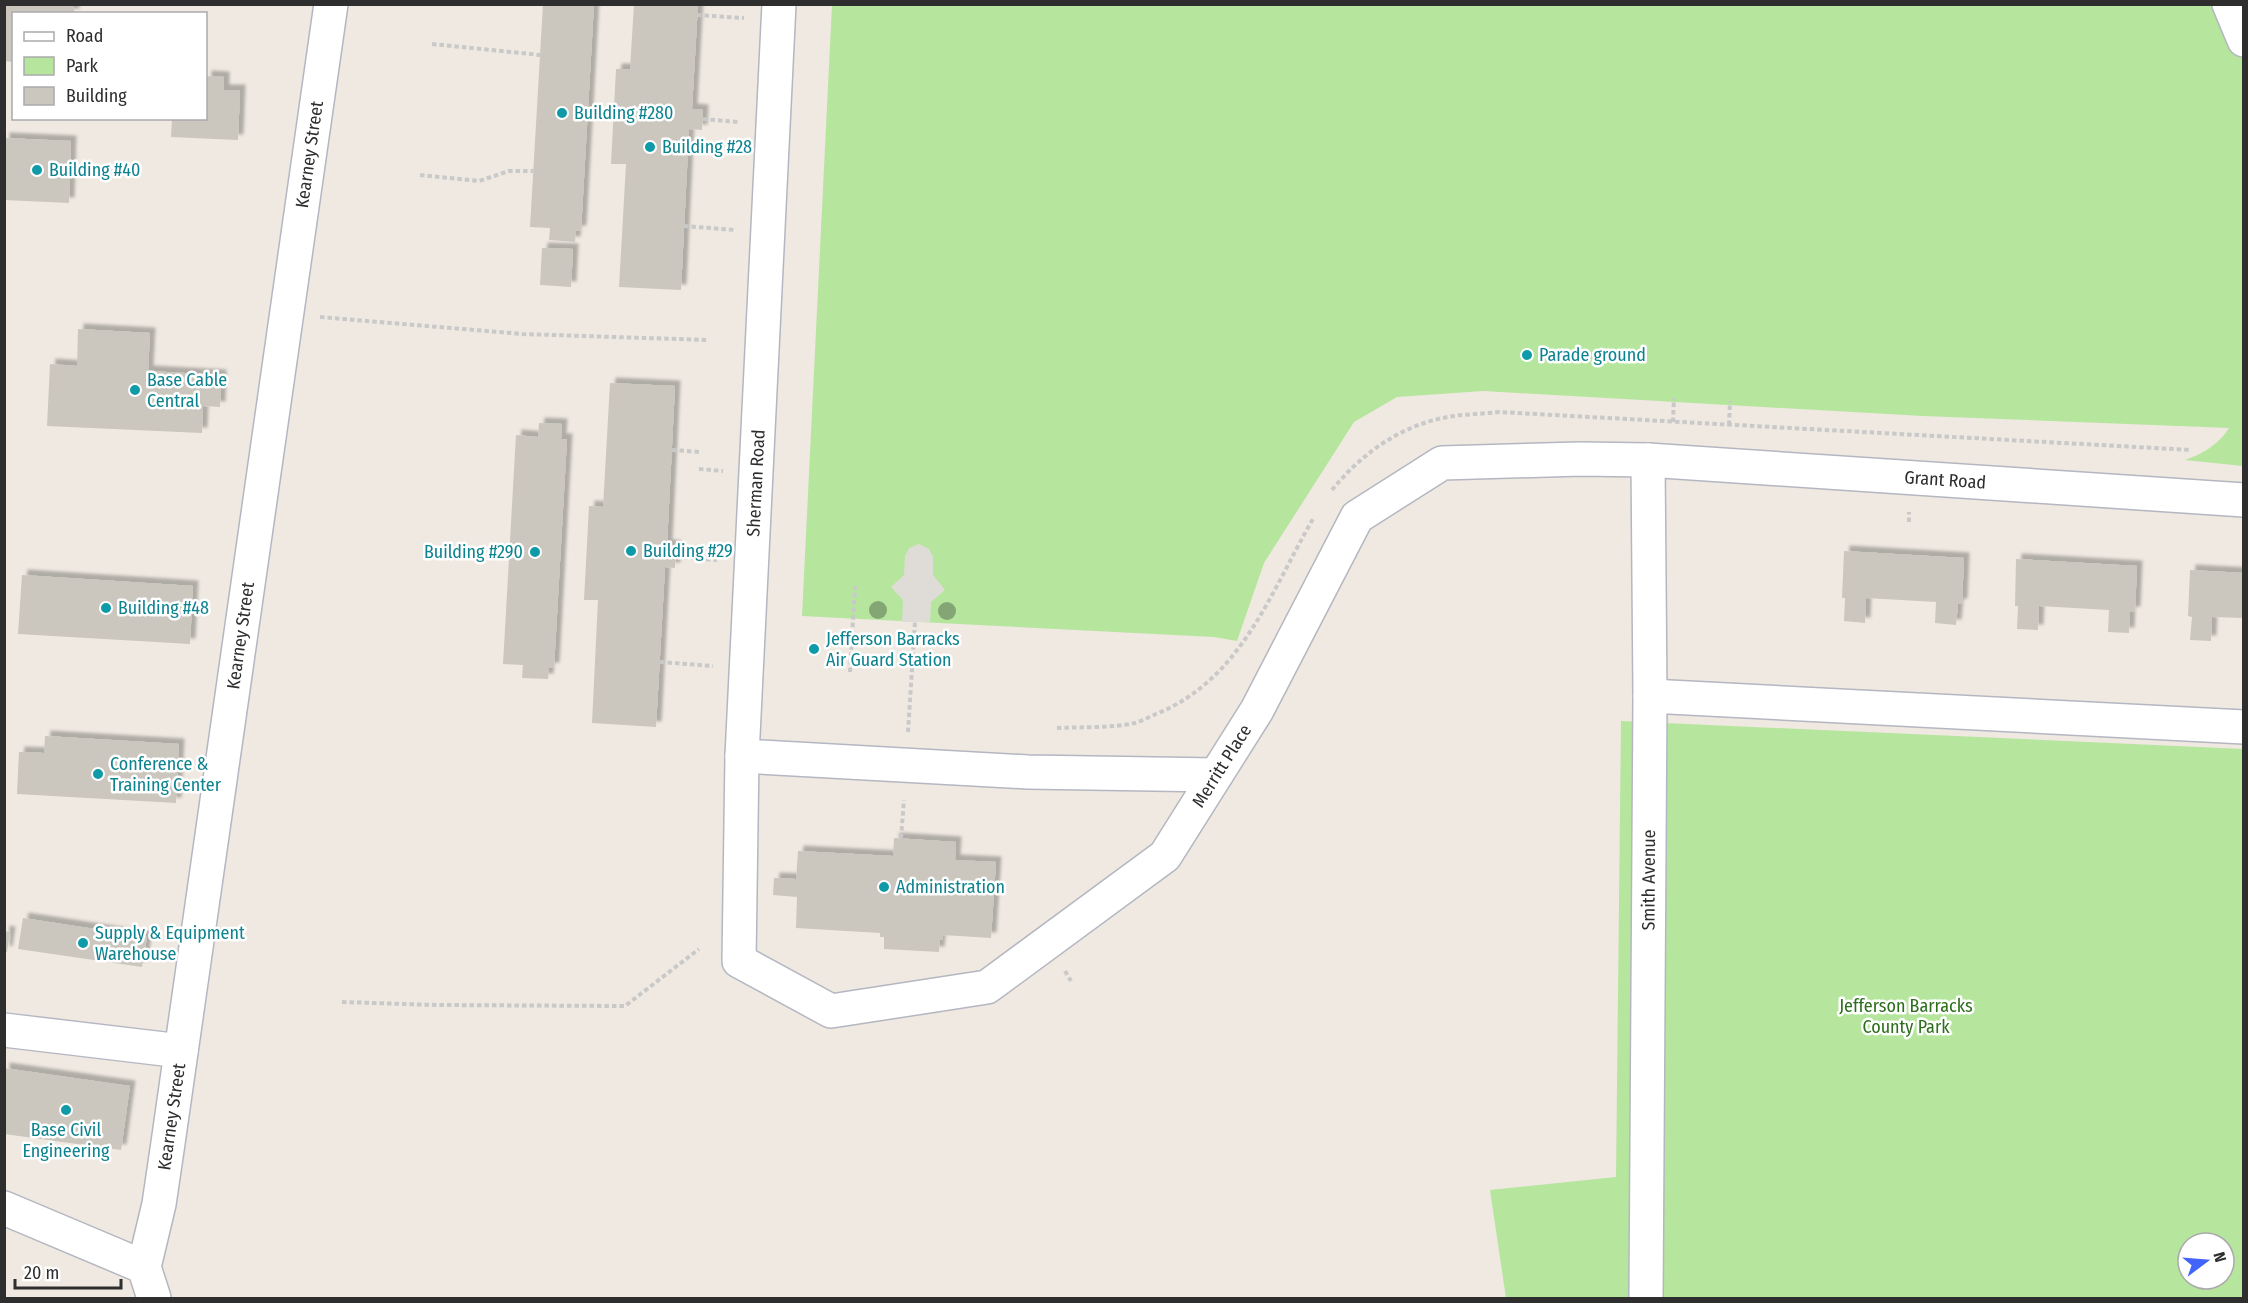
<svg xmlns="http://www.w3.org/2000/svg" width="2248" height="1303" font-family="'Fira Sans Condensed',sans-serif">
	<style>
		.green { fill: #b6e59e; fill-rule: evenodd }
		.plaza { fill: #dfdcd8 }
		.building { fill: #cbc7bf; filter: url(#shadow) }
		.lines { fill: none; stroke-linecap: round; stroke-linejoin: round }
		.minor-casing { stroke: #b4b7c1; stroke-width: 36 }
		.path { stroke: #c9c9c9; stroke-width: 4; stroke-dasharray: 4.5 3; stroke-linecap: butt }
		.minor { stroke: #fff; stroke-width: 33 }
		.tree { fill: #84a574 }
		.culture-dot { fill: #0f9aa8; stroke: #fff; stroke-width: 2 }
		.labels { text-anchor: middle; stroke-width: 5; stroke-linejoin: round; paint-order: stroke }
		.culture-label { font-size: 18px; fill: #0d838f; stroke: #fff; text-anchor: start }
		.street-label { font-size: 18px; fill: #2e2e2e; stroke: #fff }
		.park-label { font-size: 18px; fill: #2c6e1b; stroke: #fff }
	</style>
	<defs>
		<filter id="shadow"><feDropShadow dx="5.5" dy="-5.5" stdDeviation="1.5" flood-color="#0004"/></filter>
	</defs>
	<rect width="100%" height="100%" fill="#efe9e1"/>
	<!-- green -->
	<path class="green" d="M832,5H2243V466L2185,460C2203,454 2219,444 2229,428L1923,416L1483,391L1397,397L1354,422L1264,563L1237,641L1214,637L802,616Z
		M1621,721L2243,749V1298H1506L1490,1190L1616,1177ZM2188,1243H2224V1279H2188Z"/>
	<!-- plaza -->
	<path class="plaza" d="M919,544L929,549L933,557V575L945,590L931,602L930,622H902L903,600L891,587L904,575L905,556L909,548Z"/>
	<!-- building -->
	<path class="building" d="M4,4H74V14H14V62L4,61Z
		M543,4H594L581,231H576L575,242L549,240L550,228L530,227Z
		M634,4H698L692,109L703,110L702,130L689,129L681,290L619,287L626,164H611L616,69H630Z
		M206,76L224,77V90H240L238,140L171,137L172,118H206Z
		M4,138L71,141L69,203L4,200Z
		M542,248L573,249L571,287L540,285Z
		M78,329L150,333L148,371L221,375L220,407L203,406L202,433L47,426L50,364L77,366Z
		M610,383L675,386L667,545L676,546L675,568L665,567L656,727L592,723L598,600H584L589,506L603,507Z
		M539,423L562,424L561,439H567L554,668H549L548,679L522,678L523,665L503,664L516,435L538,437Z
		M1844,551L1964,558L1962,604H1958L1956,625L1935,623L1936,602L1866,598L1865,623L1844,621L1845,598H1842Z
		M2016,559L2137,566L2135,612H2130L2129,633L2108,632L2109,610L2039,606L2038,630L2017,629L2018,606H2015Z
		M2190,570L2244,573V618L2212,617L2211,641L2190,640L2192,617L2188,616Z
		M22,575L193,586L190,644L18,634Z
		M45,736L179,744L176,803L17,794L19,752L44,753Z
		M894,838L956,842L955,860L996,862L991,938L943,935V940H940L939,952L884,949V937H880V933L796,928L797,897L773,895L774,878L796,879L798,851L893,856Z
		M23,918L147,937L142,967L18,949Z
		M4,931L10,932L7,952L4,951Z
		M4,1068L130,1086L121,1150L4,1134Z"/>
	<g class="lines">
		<!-- minor casing -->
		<g class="minor-casing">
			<g id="minor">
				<path id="s1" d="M779,4L742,756L739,961L831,1011L987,987L1165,856L1257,710L1357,517L1442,463L1580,459L1648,460L2244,500"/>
				<path d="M2229,4L2244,40"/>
				<path d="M1650,696L2244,727"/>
				<path d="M742,756L1028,772L1216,775"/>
				<path d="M4,1030L181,1051"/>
				<path d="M4,1208L144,1267L154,1298"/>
				<path id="s2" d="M144,1267L159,1204L168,1143L331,4"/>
				<path id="s3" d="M1646,1298L1650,696L1648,460"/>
			</g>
		</g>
		<!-- path -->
		<path class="path" d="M697,15L744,18
			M432,44L540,55
			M703,119L738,122
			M420,175L479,181L509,171H533
			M684,226L735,230
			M320,317L522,334L707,340
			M1673,422L1674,398
			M1729,425L1730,401
			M672,450L700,452
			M699,469L723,471
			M1332,490C1361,454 1401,425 1448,417C1465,414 1482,414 1499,412L2191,450
			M1909,522V512
			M676,557L717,560
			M660,662L713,666
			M850,672L855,586
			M1057,728C1080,727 1113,728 1135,723C1142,721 1149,717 1156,714C1241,680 1270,593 1313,519
			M908,732L915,622
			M901,838L904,800
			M1065,971L1071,981
			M342,1002L436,1005L625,1006L699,949"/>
		<!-- minor -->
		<use href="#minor" class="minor"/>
	</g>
	<!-- trees -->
	<g class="tree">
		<circle cx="878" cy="610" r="9"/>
		<circle cx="947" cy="611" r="9"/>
	</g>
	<!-- markers -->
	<g class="culture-dot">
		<circle cx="562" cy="113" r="6"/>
		<circle cx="650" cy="147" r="6"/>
		<circle cx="37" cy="170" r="6"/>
		<circle cx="1527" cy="355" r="6"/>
		<circle cx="135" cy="390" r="6"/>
		<circle cx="631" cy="551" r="6"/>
		<circle cx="535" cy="552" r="6"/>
		<circle cx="106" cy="608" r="6"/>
		<circle cx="814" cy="649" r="6"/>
		<circle cx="98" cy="774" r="6"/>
		<circle cx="884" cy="887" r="6"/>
		<circle cx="83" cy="943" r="6"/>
		<circle cx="66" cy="1110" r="6"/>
	</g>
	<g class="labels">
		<!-- culture labels -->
		<g class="culture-label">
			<text x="574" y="119">Building #280</text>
			<text x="662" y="153">Building #28</text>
			<text x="49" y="176">Building #40</text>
			<text x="1539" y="361">Parade ground</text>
			<text x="147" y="386">Base Cable<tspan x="147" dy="21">Central</tspan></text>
			<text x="643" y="557">Building #29</text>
			<text x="523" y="558" text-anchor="end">Building #290</text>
			<text x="118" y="614">Building #48</text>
			<text x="826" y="645">Jefferson Barracks<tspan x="826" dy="21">Air Guard Station</tspan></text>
			<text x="110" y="770">Conference &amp;<tspan x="110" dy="21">Training Center</tspan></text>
			<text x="896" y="893">Administration</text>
			<text x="95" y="939">Supply &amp; Equipment<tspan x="95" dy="21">Warehouse</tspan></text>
			<text x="66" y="1136" text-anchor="middle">Base Civil<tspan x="66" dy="21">Engineering</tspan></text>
		</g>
		<!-- street labels -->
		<g class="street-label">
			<text dy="6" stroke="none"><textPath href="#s2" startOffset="1125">Kearney Street</textPath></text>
			<text dy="6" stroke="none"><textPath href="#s1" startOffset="2436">Grant Road</textPath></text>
			<text transform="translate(756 483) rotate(-87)" y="6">Sherman Road</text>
			<text dy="6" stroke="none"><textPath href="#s2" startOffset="639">Kearney Street</textPath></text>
			<text dy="6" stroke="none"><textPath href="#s1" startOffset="1548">Merritt Place</textPath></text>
			<text dy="6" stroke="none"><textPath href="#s3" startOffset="418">Smith Avenue</textPath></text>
			<text dy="6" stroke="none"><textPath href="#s2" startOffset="153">Kearney Street</textPath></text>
		</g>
		<!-- park labels -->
		<g class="park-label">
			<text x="1906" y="1012">Jefferson Barracks<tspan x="1906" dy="21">County Park</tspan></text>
		</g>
	</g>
	<!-- border -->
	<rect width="2248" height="1303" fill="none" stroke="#2e2e2e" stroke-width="12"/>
	<!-- legend -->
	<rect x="12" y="12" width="195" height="108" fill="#ffffff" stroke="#ababab" stroke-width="1.5"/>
	<rect x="24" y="32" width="30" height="9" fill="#ffffff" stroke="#ababab" stroke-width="1.5"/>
	<text x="66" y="42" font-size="18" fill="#2e2e2e">Road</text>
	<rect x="24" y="57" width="30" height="18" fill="#b6e59e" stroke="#ababab" stroke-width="1.5"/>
	<text x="66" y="72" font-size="18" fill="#2e2e2e">Park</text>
	<rect x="24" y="87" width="30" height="18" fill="#cbc7bf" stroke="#ababab" stroke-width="1.5"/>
	<text x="66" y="102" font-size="18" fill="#2e2e2e">Building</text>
	<!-- north arrow -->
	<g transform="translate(2206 1261) rotate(74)"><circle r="28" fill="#ffffff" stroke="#ababab" stroke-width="1.5"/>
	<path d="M0-4.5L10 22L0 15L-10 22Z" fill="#4264fb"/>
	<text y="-9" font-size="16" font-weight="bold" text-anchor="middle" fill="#2e2e2e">N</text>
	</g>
	<!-- scale -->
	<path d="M15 1279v9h106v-9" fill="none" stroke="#2e2e2e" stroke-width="3"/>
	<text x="24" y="1279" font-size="18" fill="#2e2e2e" stroke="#ffffff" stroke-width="4.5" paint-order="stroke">20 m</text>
</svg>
